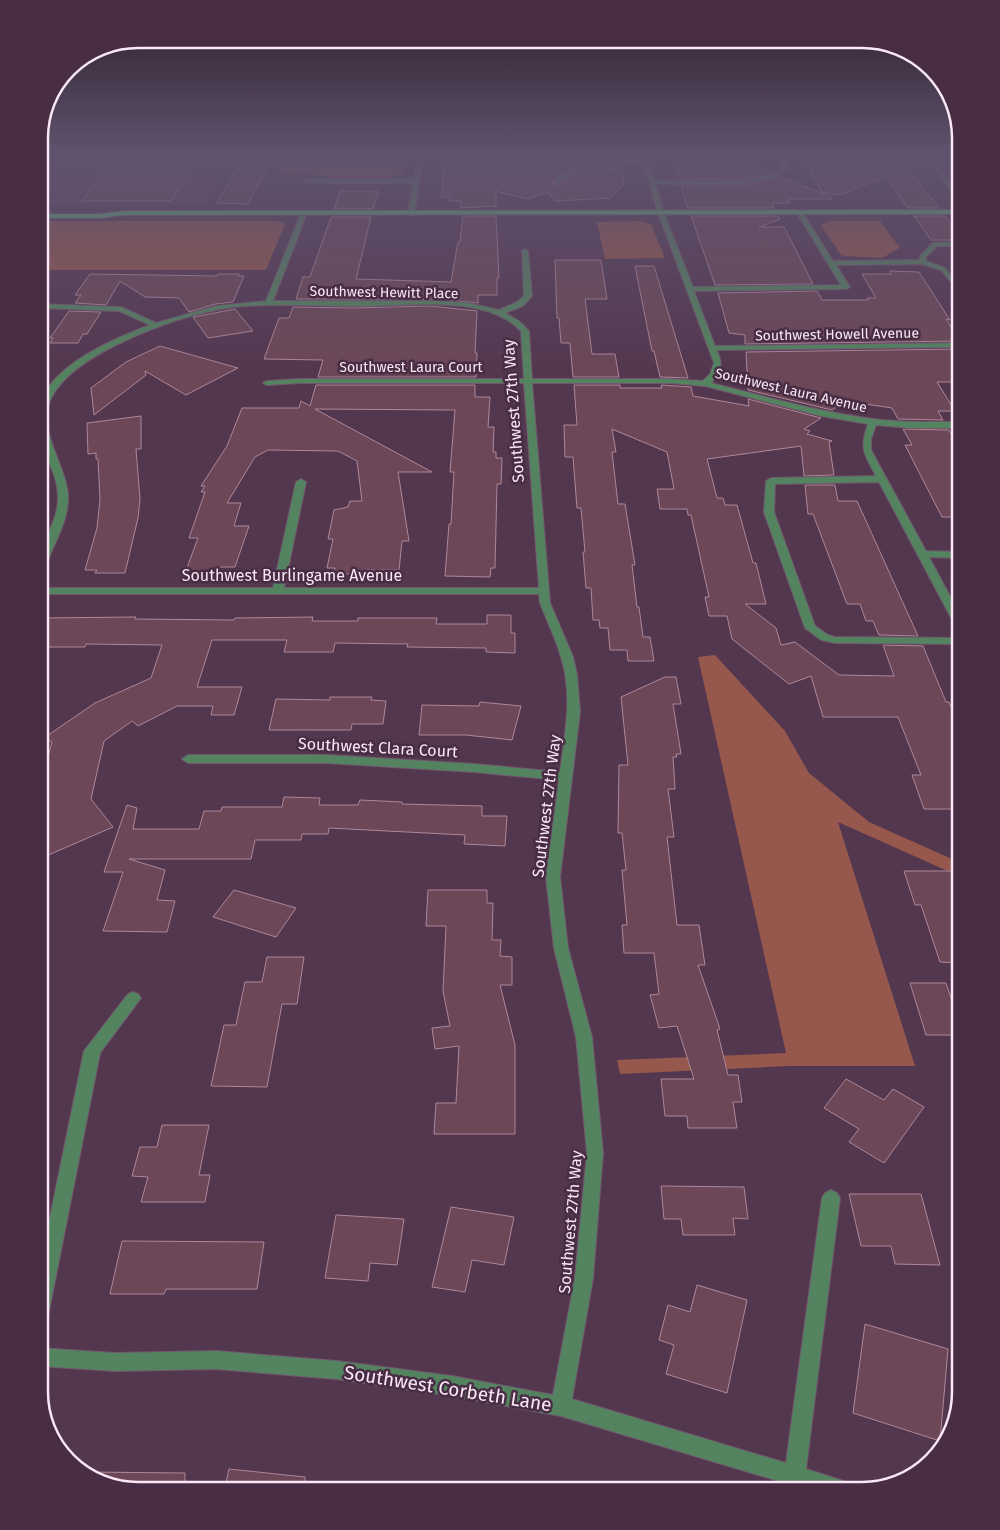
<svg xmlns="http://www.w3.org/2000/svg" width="1000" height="1530" font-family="'Fira Sans',sans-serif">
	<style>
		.built { fill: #5f3e5b }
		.green { fill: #96574c }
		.building { fill: #6b4757; stroke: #af8798 }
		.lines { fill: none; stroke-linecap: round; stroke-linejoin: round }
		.street-casing { stroke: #71576d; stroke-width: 2 }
		.primary-casing { stroke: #71576d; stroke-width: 2 }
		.street { fill: #548360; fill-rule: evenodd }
		.primary { fill: #5ac17a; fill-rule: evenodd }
		.labels { text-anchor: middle; stroke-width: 5; stroke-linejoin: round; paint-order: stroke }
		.far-street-label { font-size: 14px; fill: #fae8f7; stroke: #482d44 }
		.street-label { font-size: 16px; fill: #fae8f7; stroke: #482d44 }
		.near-street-label { font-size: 19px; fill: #fae8f7; stroke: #482d44 }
		.rim { fill: none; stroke: #fae8f7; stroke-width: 2.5 }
	</style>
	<rect width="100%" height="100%" fill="#53374f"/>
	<!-- built -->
	<path class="built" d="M39,156H235L208,205H39Z"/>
	<!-- green -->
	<path class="green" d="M406,156L402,174L388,177H333L310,174L292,175L263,161H233L234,159H357Z
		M39,221H278L285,224L266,270H39Z
		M639,221L651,224L665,258L605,259L597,222Z
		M829,221H880L900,248L882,258L844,256L840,254L821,225Z
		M715,655L785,731L809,773L869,822L961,863V877L838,822L915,1066H789L620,1074L617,1060L786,1053L698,657Z"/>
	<!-- building -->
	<path class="building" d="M118,156H200L171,201H82Z
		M260,156H274L248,204L217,203L236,170Z
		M446,156H508L528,164L543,161L546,163L571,157L598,156L611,160L573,168L562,174L553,180L552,183L560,185L590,172L621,167L624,183L611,198L555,201L548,192L528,199L496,191V206L461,208V201H450L451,197H441Z
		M672,158H752L758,169L768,173L740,179H679Z
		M805,158L923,159L925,161L907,168L939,208H908L885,177L840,195L822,192Z
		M779,177L832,197V199H788L790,203H772L774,208H688L681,186L746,185Z
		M340,191H378L373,209H334Z
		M463,216H496L499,278H497V295H478V303L437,299H296L303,277H310L331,217H371L356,279L451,282L458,242H460Z
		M691,216H778L780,219L759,227H784L813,284L715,285Z
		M914,216H945L961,237V240H931Z
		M555,260H601L607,299H585L592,354H615L619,377H573L570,343H561L559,318H557Z
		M635,266H654L688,378L660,377L654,351H652Z
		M890,271L919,272L950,320L946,319L960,341L745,344V335L729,333L718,293L817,291L822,300H868L867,298H876L862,274H891Z
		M90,274L217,276L218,274H239L238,276H244L233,302L215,304L189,312L179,298L145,297L120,281L106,305L75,303L81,295H75Z
		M430,306L477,311L475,353H477L476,377H318L323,360L264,359L279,318H289L293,307L355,308Z
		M235,309L253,331L208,338L193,317Z
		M69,311L101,312L87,334H83L78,343H50L53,338H50Z
		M160,346L238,368L186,395L145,371L146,375L94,415L91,388L126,362Z
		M961,349V382H937L955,411H938L943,420L898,419L892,408L845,401L832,410L748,390L746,352Z
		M316,385H475V397H490L488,427H494L493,452H496V458H502L501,484H497L495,568H491L490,577L445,576L449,524H451L454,472H450L455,410L315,409L432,472H398L409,541H402L399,570H366L365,574H334L335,568H327L333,539H328L334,510L348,507L350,501H362L357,461L338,451L268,450L255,457L227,503H241L234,526H249L235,567H220L217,577L184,576L198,538H189L205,492H201L205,486H201L227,446L242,408H299L301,401L310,406Z
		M574,385H620V388H662L661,385L691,387L693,396L749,406L748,399L821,418L804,429L810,431L807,434L832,441L829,442L834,475L804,476L801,446L707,459L717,498H723L725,505H737L753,563H756L766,604H745L776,628L781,645L795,642L839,675L894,676L883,645L923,646L946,702H949L961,731V809H924L912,775H921L898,717H823L811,676L789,684L732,639L727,616H709L705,597H709L691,515H688L687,509H660L657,489H674L667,452L612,429L616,452H612L618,504H625L635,565H632L637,607H639L643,637H650L654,661H628L627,650H610L608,628H600L599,620H593L591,588H586L583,552H585L581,508H577L573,457H565L564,425H577Z
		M141,416V449H136L140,499L138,518L125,573H95L97,570H85L97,528L100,499L98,459H96V453L88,454L87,423Z
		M903,429L949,430L961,451V517H942L905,445H912Z
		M805,485H835L838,501H857L918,636L879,635L873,621H866L860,604H847L813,514H808Z
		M487,615H511V633H515V653L486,652V648L407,647L408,644L335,643L333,652H284L287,640H212L197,687H242L234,715H211L213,706H177L138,726L132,721L104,741L91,799L113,827L46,856L39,846V790L52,742L44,738L95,703L151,678L162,645L86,644L85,647H39V618L136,617L135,619L234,620L235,618L313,617L312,621H358V618H437L436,624H487Z
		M665,677H676L681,704H673L681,754H676L677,757H673L675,789H668L674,837H667L677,925H699L705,965H698L720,1029L717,1030L728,1075H738L742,1102H733L737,1128H688L687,1116H665L661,1079H694L677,1026L659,1028L650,995L659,994L654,953H624L622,925H627L622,870H626L622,833H618L619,765H628L621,697Z
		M330,697H372L371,700L386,701L383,724H352L351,730H269L276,699L330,700Z
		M480,702L521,706L512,740L466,735H419L422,705L479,706Z
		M284,797L320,798L319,805H358L360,800L402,802V804L482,806V816H507L505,846L464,844L465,835L329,828L328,834H302L301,840H255L251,859H129L165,870L157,900L175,901L167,932L103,931L123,872H104L127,805L137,808L133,829H199L204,811H221L222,807H282Z
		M904,871H961V963L940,962L921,905H915Z
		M234,890L296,908L276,937L213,917Z
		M428,890H487V903H493L492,940H501L500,956L512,957V985H500L515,1045V1134H434L436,1103H456L459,1046L435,1049L432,1028L450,1026L443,991L446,926H426Z
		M267,957H304L297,1004H282L267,1087L211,1086L224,1025H236L245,982H262Z
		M910,983H946L953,1004H961V1035H926Z
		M846,1079L884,1100L893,1089L924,1107L884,1163L849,1142L859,1129L824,1108Z
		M162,1125H209L199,1175H210L205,1202H141L148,1177L132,1176L140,1147H157Z
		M661,1186L744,1187L748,1219L733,1218L735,1235H683L681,1219H664Z
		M849,1194H921L940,1265L895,1264L891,1246H861Z
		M451,1207L514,1217L504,1265L472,1260L465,1292L432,1287Z
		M336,1215L404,1219L397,1265L370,1263L368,1281L325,1278Z
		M122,1241L264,1242L257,1289H166L164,1294H110Z
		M697,1285L747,1300L727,1393L666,1374L674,1345L659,1340L668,1305L690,1312Z
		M865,1324L948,1349L940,1441L853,1413Z
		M229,1469L305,1477V1491H224Z
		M87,1472L185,1473V1491H132L88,1478Z"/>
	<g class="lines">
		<!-- street casing -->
		<g class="street-casing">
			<path id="street" d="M418,156H424L414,213L411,215L408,213L413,183H306L303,181L306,179H414Z
				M641,156H647L654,180C684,181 761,187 783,168L777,156H783L789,168C767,191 687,184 655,184L664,213L693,287L841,285L797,213L800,211L803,213L833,261L919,260L921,255L933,243L961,242V246H937L926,257V261L945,268L961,288V294L941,270L921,264L836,265L850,287L846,289L694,291L715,346L961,343V347L717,350C723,365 722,371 711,383C764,396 818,412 873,419C902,423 932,422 961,422V428H910L876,425L871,439V450L926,551L961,552V558L929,557L961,617V630L956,627L879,482L775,484L774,512L815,626L828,635L835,637L961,638V644L835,643L821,640L805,628L764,512L766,481L771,478L876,476C864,453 859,450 868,424L821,416L705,386L669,383H532L550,603L573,657L577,675L580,712L560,877L568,948L592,1037L603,1153L593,1278L572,1399L786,1463L822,1198L825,1193L831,1190L837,1193L840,1198L806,1469L853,1484L856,1491H812L561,1416L452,1396L337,1379L216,1369L115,1371L39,1366V1348L115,1353L216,1351L337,1361L452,1376L553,1395L575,1278L587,1153L576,1037L554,948L546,877L559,780L474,772L327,763H188L182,759L188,755H327L474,764L560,772C565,734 573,695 561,657C556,639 547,621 540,603L539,594H39V588H273L296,482L301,479L306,482L284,588H539L524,383H300L267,385L263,383L267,381L300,379H524L521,331C488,296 417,305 373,306C326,307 279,302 233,307C192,313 153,327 116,345C94,356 70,370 56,390C31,424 64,458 68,494C69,513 61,531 53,548C50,555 46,567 39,569C38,544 59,523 58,496C58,472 41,453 39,430C38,422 37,411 40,403C54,364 113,339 150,325L119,311L39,308V304L121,307L156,323L216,306L266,301L301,213L304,211L307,213L273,301H437L468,303L499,310L517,302L524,296L522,251L525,249L528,251L532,296L523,306L505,313L519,321L529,331L532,379H669L703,381L710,374L714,363L658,213L644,164C613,165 585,166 559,183L554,182C577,161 613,161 643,160Z
				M923,156H929L961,195V201L959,200Z
				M133,992L138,994L141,998L138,1002L100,1053L48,1316L46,1322L39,1325V1271L84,1051L128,994Z"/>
		</g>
		<!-- primary casing -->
		<g class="primary-casing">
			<path id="primary" d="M961,210V214L124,215L100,218H39V214H100L124,211Z"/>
		</g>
		<!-- street -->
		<use href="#street" class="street"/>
		<!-- primary -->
		<use href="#primary" class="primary"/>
	</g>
	<!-- sky -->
	<linearGradient id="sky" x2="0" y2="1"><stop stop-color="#2e1e2b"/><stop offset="0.42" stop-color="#60536e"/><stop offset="1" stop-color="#60536e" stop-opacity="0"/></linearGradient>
	<rect width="1000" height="370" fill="url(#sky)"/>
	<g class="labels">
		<!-- far-street labels -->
		<g class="far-street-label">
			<text transform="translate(384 292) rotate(1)" y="5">Southwest Hewitt Place</text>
			<text transform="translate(837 334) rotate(-1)" y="5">Southwest Howell Avenue</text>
			<text x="411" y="372">Southwest Laura Court</text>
			<text transform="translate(791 390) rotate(13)" y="5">Southwest Laura Avenue</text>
		</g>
		<!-- street labels -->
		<g class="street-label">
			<text transform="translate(513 411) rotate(-94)" y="6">Southwest 27th Way</text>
			<text x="292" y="581">Southwest Burlingame Avenue</text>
			<text transform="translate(378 747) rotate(3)" y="6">Southwest Clara Court</text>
			<text transform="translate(546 806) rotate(-83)" y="6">Southwest 27th Way</text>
			<text transform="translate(570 1222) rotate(-85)" y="6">Southwest 27th Way</text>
		</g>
		<!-- near-street labels -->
		<g class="near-street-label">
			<text transform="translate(448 1388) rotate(9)" y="7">Southwest Corbeth Lane</text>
		</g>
	</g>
	<!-- crop -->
	<path d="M0 0H1000V1530H0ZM138 48H862A90 90 0 0 1 952 138V1392A90 90 0 0 1 862 1482H138A90 90 0 0 1 48 1392V138A90 90 0 0 1 138 48Z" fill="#482d44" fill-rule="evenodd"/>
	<path class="rim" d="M138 48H862A90 90 0 0 1 952 138V1392A90 90 0 0 1 862 1482H138A90 90 0 0 1 48 1392V138A90 90 0 0 1 138 48Z"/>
</svg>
